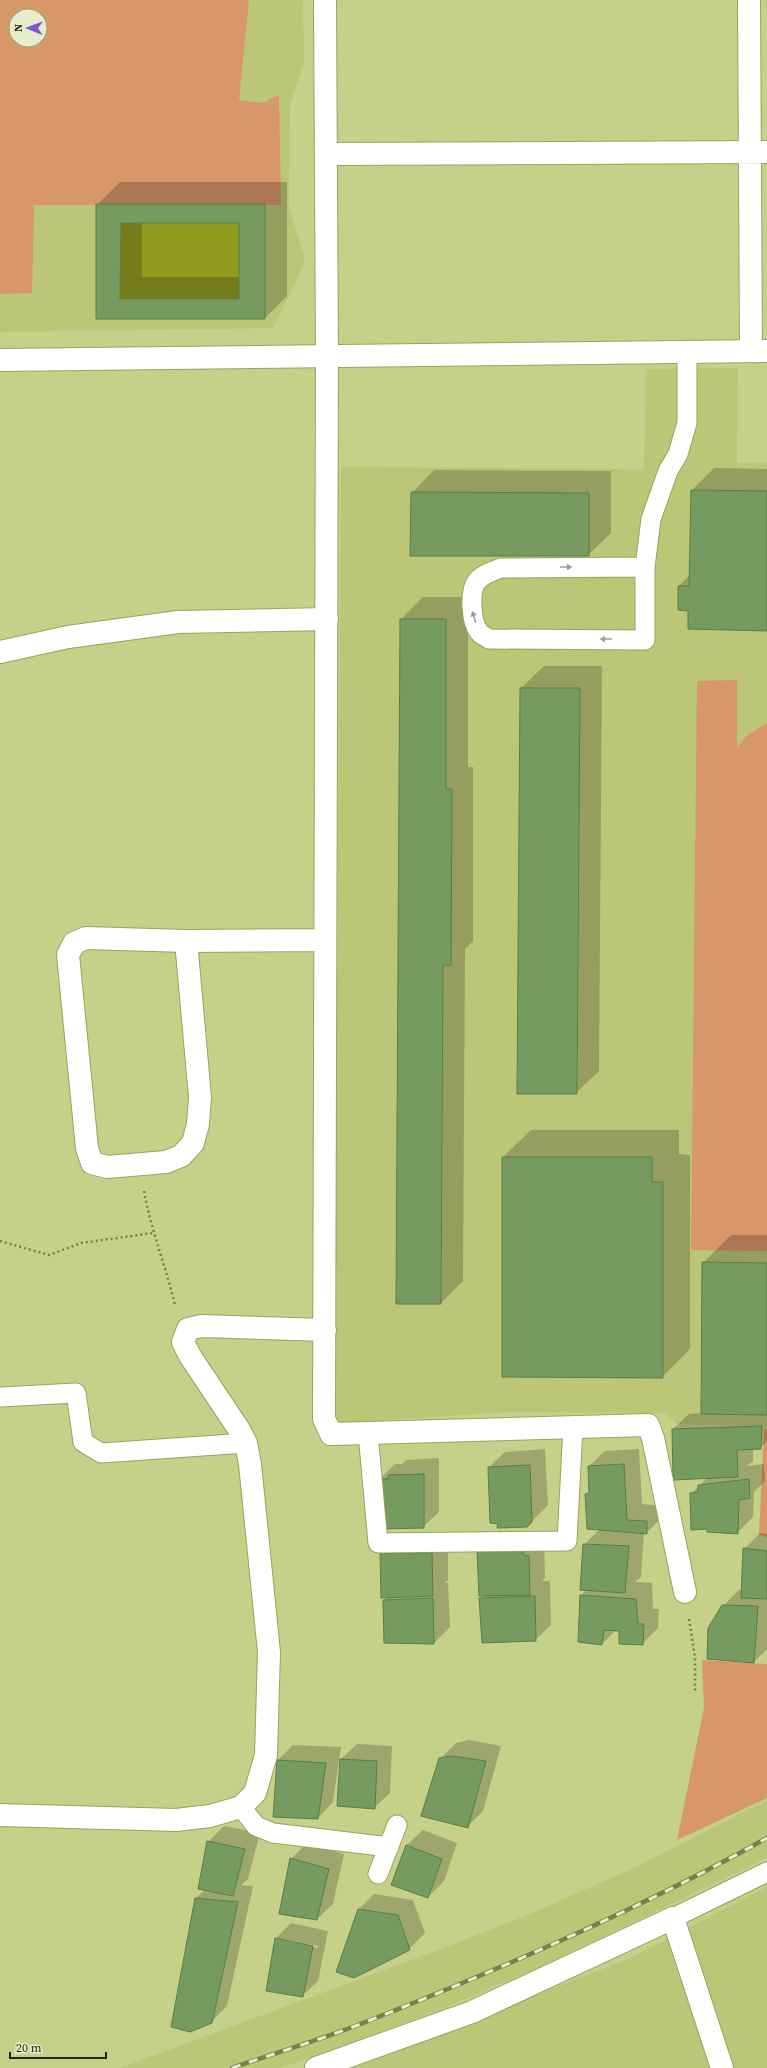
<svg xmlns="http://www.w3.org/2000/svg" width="767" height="2068" font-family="'Source Serif 4',serif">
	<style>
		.built { fill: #bbc677; fill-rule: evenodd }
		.green { fill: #d89769; fill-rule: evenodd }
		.water { fill: #909c20 }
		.shadow { fill: #0003; fill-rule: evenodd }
		.building { fill: #759b60; stroke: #597e45; fill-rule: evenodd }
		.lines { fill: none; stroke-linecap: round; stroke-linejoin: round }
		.service-casing { stroke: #99a35d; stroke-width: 21 }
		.minor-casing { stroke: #99a35d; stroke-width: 24 }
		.tertiary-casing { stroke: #99a35d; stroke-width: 24 }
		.path { stroke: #777e4b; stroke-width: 2.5; stroke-dasharray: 2 3; stroke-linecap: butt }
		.service { stroke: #fff; stroke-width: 19 }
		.minor { stroke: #fff; stroke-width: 22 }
		.tertiary { stroke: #fff; stroke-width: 22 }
		.rail-casing { stroke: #79804d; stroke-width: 4.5 }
		.rail { stroke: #e7edca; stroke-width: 3; stroke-dasharray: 9; stroke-linecap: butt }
		.oneway { fill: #9c9d90 }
	</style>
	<rect width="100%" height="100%" fill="#c5d089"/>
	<!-- built -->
	<path class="built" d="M0,0H303L304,63L290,105L289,208L304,257L303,267L273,328L0,332ZM16,16H40V40H16Z
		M738,368L737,463H767V1426L677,1424L664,1413L509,1412L339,1423L334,1417L341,467L644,469L646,369Z
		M767,1800V1858L544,1965L444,2008L281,2068H120L449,1946L530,1914L636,1867Z
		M767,1887V2068H353L630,1958Z"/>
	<!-- green -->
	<path class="green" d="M0,0H249L239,100L263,103L279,95L281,205H34L32,293L0,294ZM16,16H40V40H16Z
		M737,680V748L746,736L767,723V1251L691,1250L697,681Z
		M764,1429H767V1537L759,1535Z
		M702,1660L767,1664V1798L677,1840L704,1708Z"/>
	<!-- water -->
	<path class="water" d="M121,223H239V299H120Z"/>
	<!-- shadow -->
	<path class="shadow" d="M120,182H287V296L265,318H97V205ZM142,222H240V277H142Z
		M714,468L767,469V630L679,586L690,575L692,490Z
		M434,470L611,471V533L588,555L412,493Z
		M423,597H468V767H473V941L465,949L463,1281L441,1303H397L401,619Z
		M544,666H602L599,1071L576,1093L521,688Z
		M531,1130H679V1154L690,1155V1349L662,1377L503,1157Z
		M731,1235H767V1441L760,1448H753V1461L747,1466L764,1464L765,1481L754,1492L753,1517L737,1533L691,1494L707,1478L673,1429L689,1414L702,1413L703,1263Z
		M545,1449L548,1505L527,1526L489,1467L505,1452Z
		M639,1449L642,1504L663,1506L662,1518L646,1533H644L641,1577L635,1582L652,1583L653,1609H659L658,1628L642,1644L620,1630H616L602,1644L581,1595L587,1589L584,1545L600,1529L586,1495L590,1491L589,1466L605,1451Z
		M439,1458V1512L423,1527L379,1480L395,1464H402L406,1460Z
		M760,1533L767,1534V1649L754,1662L723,1606L739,1590H743L744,1549Z
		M494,1536L544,1540L545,1578L542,1581H550L551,1625L535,1640L483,1642L480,1598L483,1595L478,1552Z
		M448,1537V1580L445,1583H448L450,1627L434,1643L385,1642L384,1600L387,1597L381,1553L397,1538Z
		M469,1740L501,1746L483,1811L467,1827L440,1759L456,1743Z
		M357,1744L392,1746L390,1793L374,1808L340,1760Z
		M293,1745L341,1747L333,1802L318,1818L278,1760Z
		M224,1826L260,1833L248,1879L241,1885L253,1886L227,2006L211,2022L196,1898L205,1890L208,1842Z
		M423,1830L457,1843L444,1881L428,1897L392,1885L407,1845Z
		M307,1843L344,1854L333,1904L317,1919L291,1859Z
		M374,1894L413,1900L425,1933L409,1949L358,1910Z
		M291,1923L328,1931L318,1981L302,1996L276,1938ZM287,1940L318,1946V1948L287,1942Z"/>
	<!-- building -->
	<path class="building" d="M96,204H265V319H96ZM121,223H239V299H120Z
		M691,490L767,491V631L688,629V611L678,610V586H689Z
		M411,492L589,493V556H410Z
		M400,619H446V789H452L451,965H443L441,1304H396Z
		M520,688H580L577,1094H517Z
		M502,1157H652V1182H663V1378L502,1377Z
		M702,1262L767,1263V1415L701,1414Z
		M762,1426L761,1449L737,1450L738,1477L673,1480L672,1429Z
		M624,1464L627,1520L647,1521V1534L587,1529L585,1494L589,1493L588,1466Z
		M530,1465L532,1522L527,1527L497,1528L498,1524L490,1523L488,1467Z
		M424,1474V1528L379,1529L378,1479H388L389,1475Z
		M749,1479L750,1498L739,1500L738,1534L707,1532V1529L691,1530L690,1493L698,1492V1485Z
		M583,1544L629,1546L625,1593L580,1590Z
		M743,1548L767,1551V1599L741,1598Z
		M523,1550L524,1555L529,1556L530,1595L479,1596L477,1552Z
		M380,1553H432L433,1596L381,1598Z
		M580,1595L636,1599L638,1624H644L643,1645L619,1644V1631L604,1630L602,1645L578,1642Z
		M535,1596L536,1641L482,1643L479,1598Z
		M433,1598L434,1644L384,1643L383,1600Z
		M722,1605L758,1606L754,1663L707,1659L708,1628Z
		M452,1756L486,1761L468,1828L421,1816L439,1758Z
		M340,1759L377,1761L375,1809L337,1806Z
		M277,1760L326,1763L318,1819L273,1817Z
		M207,1841L245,1849L233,1896L198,1889Z
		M406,1845L442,1859L428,1898L391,1885Z
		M290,1858L329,1869L317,1920L279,1914Z
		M195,1898L238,1902L212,2023L190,2032L171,2027Z
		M358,1909L398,1915L410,1950L354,1978L336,1972Z
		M275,1938L313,1946L303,1997L266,1991Z"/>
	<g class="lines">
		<!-- service casing -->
		<g class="service-casing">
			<path id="service" d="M645,567L501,568C493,571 483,574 477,581C469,591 471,622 479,632C481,635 487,637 489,639L645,640V567L651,519L668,471L678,454L687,423V352
				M0,1397L76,1393L83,1442L101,1453L246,1443
				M368,1433L378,1543L567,1541L573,1427
				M241,1807L256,1826L273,1833L389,1847
				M378,1874L397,1825
				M673,1918L767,1872"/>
		</g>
		<!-- minor casing -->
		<g class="minor-casing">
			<path id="minor" d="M325,0L327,357L324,1419L331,1434L648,1425L653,1438L685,1592
				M749,0L751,351
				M326,154L767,152
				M0,652L68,637L178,622L327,619
				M186,941L200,1097L198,1124L193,1143L181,1156L166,1162L107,1167L92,1163L87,1148L68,955L74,943L86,938L186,941L325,940
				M0,1815L176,1820L210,1816L241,1807L255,1793L266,1755L269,1652L250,1464L246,1443L238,1428L190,1356L183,1342L188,1329L202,1326L325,1330
				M316,2068L472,2012L673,1918"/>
		</g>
		<!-- tertiary casing -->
		<g class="tertiary-casing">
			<path id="tertiary" d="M0,360L767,351
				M673,1918L722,2068"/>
		</g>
		<!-- path -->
		<path class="path" d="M144,1191C151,1230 166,1267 175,1305
			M0,1241L49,1255L81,1243L153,1233
			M689,1619L695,1657V1691"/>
		<!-- service -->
		<use href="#service" class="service"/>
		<!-- minor -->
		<use href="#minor" class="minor"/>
		<!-- tertiary -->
		<use href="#tertiary" class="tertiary"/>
		<!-- rail casing -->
		<g class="rail-casing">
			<path id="rail" d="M232,2068C275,2053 320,2040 363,2023C501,1969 638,1910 767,1838"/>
		</g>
		<!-- rail -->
		<use href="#rail" class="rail"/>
	</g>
	<!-- one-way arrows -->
	<defs><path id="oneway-solid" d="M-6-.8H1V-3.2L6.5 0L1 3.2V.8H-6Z"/></defs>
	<g class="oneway">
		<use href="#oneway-solid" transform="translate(566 567)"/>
		<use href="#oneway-solid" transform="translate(474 617) rotate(-107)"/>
		<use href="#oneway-solid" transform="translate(606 639) rotate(-180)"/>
	</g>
	<!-- north arrow -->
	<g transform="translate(28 28) rotate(271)"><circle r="19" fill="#e7edca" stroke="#989d7c"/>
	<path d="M0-3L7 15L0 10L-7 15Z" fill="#7f57d0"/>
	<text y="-6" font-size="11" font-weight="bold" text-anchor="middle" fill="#222508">N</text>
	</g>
	<!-- scale -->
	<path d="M10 2052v6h96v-6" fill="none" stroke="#222508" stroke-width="2"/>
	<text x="16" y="2052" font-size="12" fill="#222508" stroke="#e7edca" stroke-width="3" paint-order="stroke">20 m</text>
</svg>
